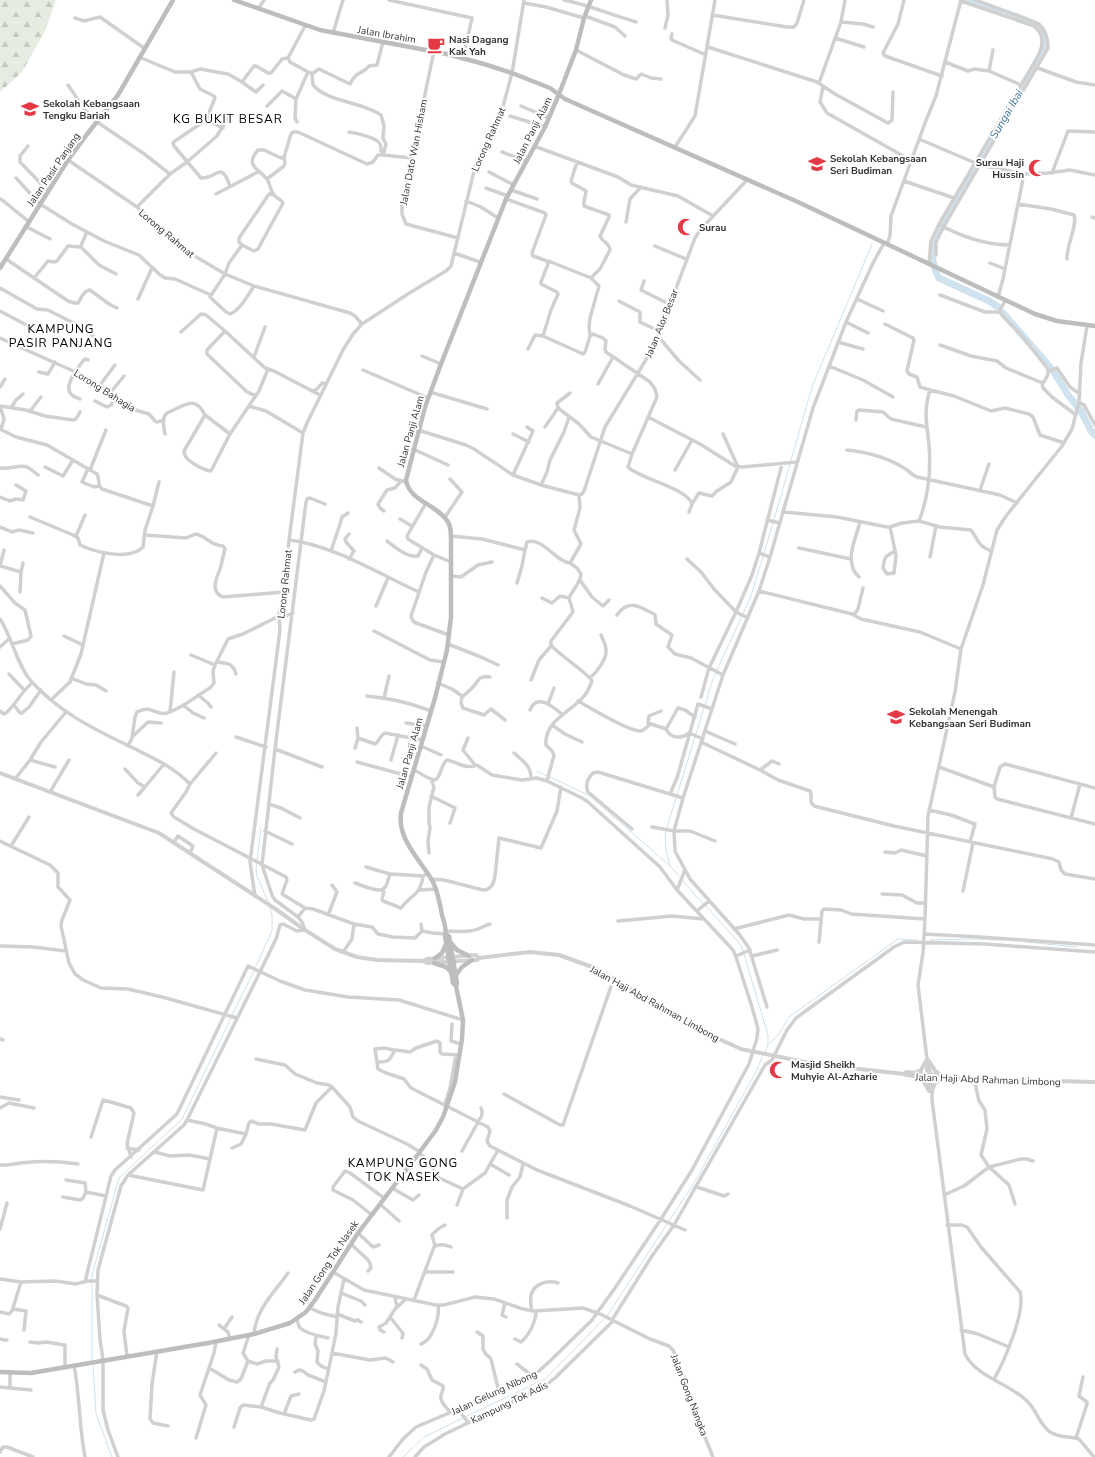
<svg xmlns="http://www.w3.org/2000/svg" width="1095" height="1457" font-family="'Nunito Sans',sans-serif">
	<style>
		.forest { fill: url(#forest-firs) }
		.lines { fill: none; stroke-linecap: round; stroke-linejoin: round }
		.stream { stroke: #cfe2ee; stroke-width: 1 }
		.river { stroke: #cfe2ee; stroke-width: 7 }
		.minor { stroke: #d0d0d0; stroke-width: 3.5 }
		.tertiary { stroke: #d0d0d0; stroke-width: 4 }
		.secondary { stroke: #bdbdbd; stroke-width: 4.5 }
		.labels { text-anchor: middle; stroke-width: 4; stroke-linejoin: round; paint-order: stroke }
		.street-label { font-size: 10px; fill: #333; stroke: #fff }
		.poi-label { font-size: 10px; font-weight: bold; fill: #333; stroke: #fff; text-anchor: start }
		.water-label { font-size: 11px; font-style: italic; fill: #3f7597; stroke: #fff }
		.quarter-label { font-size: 12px; letter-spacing: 1px; fill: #000; stroke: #fff }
	</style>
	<defs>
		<pattern id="forest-firs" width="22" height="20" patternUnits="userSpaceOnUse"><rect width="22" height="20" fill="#e6ecdf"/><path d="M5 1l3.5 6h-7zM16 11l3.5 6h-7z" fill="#c6cbc0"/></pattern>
	</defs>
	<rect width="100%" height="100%" fill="#fff"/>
	<!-- forest -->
	<path class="forest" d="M0,0H56L45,31L22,72L0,92Z"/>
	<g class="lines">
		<!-- stream -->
		<path class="stream" d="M774,520L812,387L872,244
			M705,705L713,679L751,596L773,523
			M537,771L547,776
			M550,777L590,796L670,866
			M677,795L704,708
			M676,798L665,834L666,850L670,866L681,878
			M261,828L256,868L257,876L268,902
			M683,881L703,904
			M706,906L741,945L743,951
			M930,940L975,939L997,940
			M1026,942L1077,947
			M744,954L768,1035V1045L765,1052
			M255,968L272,931V915L270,907
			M232,1015L254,971
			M769,1044L779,1034L789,1017L898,939L917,940
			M669,1221L693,1185L757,1070L763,1055
			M607,1316L667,1224
			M92,1360V1275L119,1178L182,1119L231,1018
			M93,1365L96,1414L112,1457
			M465,1417L545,1379L604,1319
			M403,1457L424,1437L463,1418"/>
		<!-- river -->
		<path class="river" d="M966,0C980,5 1034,20 1041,29C1046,35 1046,44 1044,50L943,223C932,241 928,258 939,278L989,301L998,307
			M1003,313L1050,367
			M1054,372L1068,395L1081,411L1091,431L1095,435"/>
		<!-- minor -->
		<path class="minor" d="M389,0L472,18L463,58
			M564,0C589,5 612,15 636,22
			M904,0L898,24L883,53L885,56L942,76
			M524,3L546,7L584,18
			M258,9L264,0
			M712,15L787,27H794L797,23L804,0
			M585,16L615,27L625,36
			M75,18L84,21L100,17L144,48
			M841,22L863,24L873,27
			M305,26L288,58L290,62L308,72
			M665,28L668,15L667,0
			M333,33L343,0
			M672,34L671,38L672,40L706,55
			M835,38L864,47
			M708,47L817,82L835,94L886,122L888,123L892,120L893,92
			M576,50L624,75L636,79L641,74L651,78L661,79
			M434,51L402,204V214L406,224L458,238
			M139,57L175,72H191L200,69L228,74L242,82L256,92L263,85
			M945,62L968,71L974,69L989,71L993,50
			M1035,67L1076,82L1095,85
			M989,71L1021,85
			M191,72L200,89L214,96L215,98L206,120
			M312,74L313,85C329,103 361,101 381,115L384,126L383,138L386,144L383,155L411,158
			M242,82L254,66H256L268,73H271L282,59L288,58
			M819,83L841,22L845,0
			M68,85L85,110L97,122L143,153L170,174
			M823,87L820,102L827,113L912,161
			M296,99L295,118L297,122
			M267,106L282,91L296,99L308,72C314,75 314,72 319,69L350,84C357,70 362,75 369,66L377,65L383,42
			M521,106L549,118
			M510,116L545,127
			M223,128L206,120L175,141L173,143L174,146L201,178C218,179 220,159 230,186
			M349,132C356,133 378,138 380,144C381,144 381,150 381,151L384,152
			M919,139L980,165L1024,174L1048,173L1070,170L1095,175
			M28,146L20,156V162L48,191
			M534,146L618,177L631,185L678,196L713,216
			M675,147L695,116L715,0
			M502,152L526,161
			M68,160L137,207L193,255L225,274L254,286L350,313L355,316L362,324
			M577,162L571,181L572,183L586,191C586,196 583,200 584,206L609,215V217L600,236C602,242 610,243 610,250L600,269L591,278
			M489,172L514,185
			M1052,173L1068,131L1095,132
			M16,178L40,204L72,224L104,241L139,255L159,274L165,278L175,279L211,295
			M267,179L284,166L285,163L284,157
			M904,181L954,198
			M486,188L508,196
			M511,190L537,199
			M216,194L258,172
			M1,199L28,221
			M506,199L545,213L546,215L532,253L533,256L547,261L548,264L541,282V284L557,292L558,294L551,310L543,336L583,354L585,352L590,336L593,334L603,338L606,341L605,349L606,352L650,382L655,389L657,397L632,454L628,467C640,479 687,488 692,504L689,512
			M466,201L481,207L498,218
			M1018,204L1051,209L1074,215C1078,225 1066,246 1067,259
			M137,207L170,174L187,162L217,136L229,116
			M1092,217L1095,218
			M626,222L630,199L641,187
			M939,224C959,236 986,245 1010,245
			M25,226L50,239
			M86,232C86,238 81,242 81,247L99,265L116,274
			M887,244L890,236L891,216L925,123L936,96L961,0
			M242,245L239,242V238L267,197L269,194L274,195
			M655,246L686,259
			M454,253L480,262
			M936,255V242L944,226L1048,48C1048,38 1046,31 1039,24L976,0
			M6,259L68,301L74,303H78C81,298 84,290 90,290L109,304L117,308
			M547,261L551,262L591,278L599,286L590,318L589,327L590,336
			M990,263L1005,269
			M929,264L931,241L939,224L1037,58C1043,47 1046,35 1034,26L961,1
			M34,278L48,261L54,262L57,261L68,246L81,247
			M644,281L641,290L669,304
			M254,286C248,295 241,309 230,314L226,312L210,297L225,274L229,263L242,245L254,251L258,249L283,203C281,199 276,198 274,195C270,190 270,182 266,178C257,168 245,165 258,150H264L281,158L284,157L291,134L293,132H298L367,164L373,162L378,155H383
			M0,288L37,309L48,310L83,328L98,340
			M940,295L985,312H1000
			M998,297L1003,279L1024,174
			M138,299L152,268
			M857,299L883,311
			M619,301L640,312V322L659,331
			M0,311L32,328
			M846,322L868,333
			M885,324L913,338L914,340L907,371L909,374L917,377L920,387L930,390L954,396L991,411L1005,408L1029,414L1033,417L1040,435L1064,443
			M1087,326L1081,363L1079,402L1072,429L1062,446L1006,516L997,530L983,585L961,649L955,692L928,816L925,919L923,953L918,985L927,1059L929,1061L932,1091V1100L965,1354C977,1378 1010,1383 1028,1402C1037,1411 1039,1424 1050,1432C1059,1438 1069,1436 1079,1439L1094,1457
			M181,332L201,314L206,315L225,331
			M658,336L679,361L700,380
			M0,338L82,375L106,389L135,410L149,414L155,421L157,422L164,420
			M838,342L863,349
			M940,345L971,356L997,361L1006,368L1040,382H1044L1048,374V369L1022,336L1001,314L1000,310L1005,301
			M528,349L535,335L543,336
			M422,356L441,364
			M254,357L265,327
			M829,366L863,380L893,397
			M363,370L428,398
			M1049,371L1057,368L1070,387L1080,394
			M39,372L48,374L55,362
			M1042,382L1043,388L1052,397L1076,415
			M598,384L613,357
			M100,385L115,365
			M0,387L5,379
			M312,391L317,389L322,383L326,384
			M111,392L124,376
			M430,392L487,409
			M570,393L557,403L558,408L579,424L591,437L632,454
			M256,395L251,394L246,391L207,354V350L225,331L265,368L274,371L320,395
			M80,399C78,398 74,397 72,395C62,387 78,368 83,361L85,359L88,360
			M95,401L107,407L111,405L116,396
			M1079,402L1084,405L1095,425
			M0,406L26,410L45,416L73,420L76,419L80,412
			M0,406L4,419L1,429
			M249,406L266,411L303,433
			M11,408L16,400L23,394
			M30,411L41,397
			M648,417L700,444L735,466L742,467L797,462
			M856,420L857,411L860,410L883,412L891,419L926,427
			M545,427L558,408
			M0,429L16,437L47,445L97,474C100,479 97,485 102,489L153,506L159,482
			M418,430L466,445L474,449L513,475L541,485L579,495
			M165,434C164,427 161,418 167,413C184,406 195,394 205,415
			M230,434L211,471C203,470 183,460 184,451L205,415L230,434L259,391L268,369
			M513,434L529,442
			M413,449L448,465
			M847,450C867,452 888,458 904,468C909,471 912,475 917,477L1000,495L1017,503
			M45,467L63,476L73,460
			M0,468C9,470 19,464 27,467C31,469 34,472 38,475
			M379,468L395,479L406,482
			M88,469L82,482L94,487L99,486
			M90,470L106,430
			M675,470L692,440
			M513,475L533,431L527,427
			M541,485L547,472L550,460L564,432L569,417
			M980,490L989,464
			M579,495L582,494L584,491L605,427L647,358L658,336L695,238L701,229L747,180
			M0,497L10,501L16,499L23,500L26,491L16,485
			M426,503L407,536L408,539L434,555
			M692,504L699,493L712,496L717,491L731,482L738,467L723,434
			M384,511L380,508L378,504L387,490L395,488L401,481
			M784,512L837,517L887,527H890L902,523L919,521L940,527L971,530C979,541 977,545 991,551
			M30,517L73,535L78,538L80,545C95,552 129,561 143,547L145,530L153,506
			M445,517L462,492L450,479
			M400,519L412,526
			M767,520L780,523
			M919,521C928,498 931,470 929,445C927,423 923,413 930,390
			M0,527L12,532L19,530L33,533
			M890,527L896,555L894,573L887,574L883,568C885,554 886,557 895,551
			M349,534L345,539L346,542L354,551L349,559
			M145,535L186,538L196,534C208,537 209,545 223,546L225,549C223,556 222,563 220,569C216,579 210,592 223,597L284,592
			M76,536L85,515
			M451,536L482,539L525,550L527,542C543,537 556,562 570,563L581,544L574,530L580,508L579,495
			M289,540C333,545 379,574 419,592
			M387,541C395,547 407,558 418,556L422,548
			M799,548L851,559
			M331,551L341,521L342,517L348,513
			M759,553L770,557
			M930,557L936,526
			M687,559L701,572L714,589L736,612L748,618
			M0,566L21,572L23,563
			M0,566L4,550
			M451,576L461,577L478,565L492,562
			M859,577C843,563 856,538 860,522
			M580,580L592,597L603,606L609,600
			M517,583L522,566L525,550
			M0,586L15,603L25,610L31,636L28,640L12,644
			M759,591L852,614L861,619L920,632L961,649
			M20,592L21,572
			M542,598L552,603L560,596L569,598
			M376,606L388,578
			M617,615C629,598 640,607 654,614L655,615L656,624L672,635L668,647L675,654L691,658L723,675
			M854,615L858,609L863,588
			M0,619C13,639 16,663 31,681C57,710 91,728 125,744C148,756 172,765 190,784L186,792L171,813L174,817L194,829L286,877L287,880L282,894L305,908L313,909L354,924L372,927L378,934L393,937L415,938L422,931L421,924
			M374,631L430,660L444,662
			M449,635L416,623L413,621L411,616L426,572L434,555L451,562
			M64,636L83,645
			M448,644L481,657L498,665
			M0,647L10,638
			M191,655L215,665
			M217,662C227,663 233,663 236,674
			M9,674L24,690
			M71,678L86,684L96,685L106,691
			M590,678C597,672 607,659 606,650C606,645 603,640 601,635
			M531,680L539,660L551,646
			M438,683L452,689L462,696L461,703L463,708L484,715L491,709L505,720
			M198,695L208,703L211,707
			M367,696C392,699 407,702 431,711
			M462,697C466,694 471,689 474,686C480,678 479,676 490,677
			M701,697L709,668L736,612L752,575L759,553L782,464
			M384,698L389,676
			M51,700L70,682L81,654L104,553
			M578,701C590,708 628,731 640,731C644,731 647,727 650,724
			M548,704L554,688
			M14,705L20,713H22L29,707L41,690
			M183,705L193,713L204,718
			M530,710C537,693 552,706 562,714
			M0,711L4,714L6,713C16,704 22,691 32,683
			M661,711L649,716L648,723L666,729C671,739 681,739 689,733L703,739
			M170,712L174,672
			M406,723L426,726
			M552,725L565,734L582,742
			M357,728L358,738
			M666,729L678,708L685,710L695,717
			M705,731L735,744
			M132,737L148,722L161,723
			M236,737L266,747
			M468,738L463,750L475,765
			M701,742L760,770L772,761L779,764
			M128,746L132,738L135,717L137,712C152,704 155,716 167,713C183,708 196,696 210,688L214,683L213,671L215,665L228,639L243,634L275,618L283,617L293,613
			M421,746L441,755
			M355,748L358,738L375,744C380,741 379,736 385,733L422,740
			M275,749L322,767
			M514,753C523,761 531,766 531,778
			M30,760L55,767
			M391,760L398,735
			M357,762L412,777
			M939,767L994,787
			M125,769L138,783L145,787L164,764
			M760,770L778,780L810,791L811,794V802L814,806L894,826L1053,859L1059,862L1061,870L1065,874L1095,879
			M15,779L30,760L41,742L66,712
			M547,781L554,755L552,751L546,745C544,720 572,712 585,695C588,691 590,686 592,681C589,674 558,654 551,645V641L573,612L569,598C573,589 580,584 581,574L577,568L570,563
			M190,784L216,753
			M1095,788L1005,764L1000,767L994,787L995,797L997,799L1095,824
			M50,792L69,760
			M670,794L677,778L698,704L712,709
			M138,795L145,787
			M431,796L455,808L450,823
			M269,804L281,808L300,818
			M929,810L951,815L975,824L970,842
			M1071,818L1080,784
			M652,827L674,831H690L715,841
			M632,829L588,792C585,785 588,778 593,773L598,772L683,798
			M265,831L292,844
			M0,841L50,865L58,873V887L70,900L62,920L61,926L69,963L75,974L83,980L101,988L128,989L162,997L237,1018
			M174,842L178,836L193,846L190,853
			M11,846L29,817
			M885,852L895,853L901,850L927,856
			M429,853L428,841L430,828L429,823V807L434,787L431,779
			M366,867L390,874L423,876L425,875
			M431,879L444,880L483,890C491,890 494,883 495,876L499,838L541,848L557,811L561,787
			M355,883C364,886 373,891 382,890L386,886L390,874
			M382,890L384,892L382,899L383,901L401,908C411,894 420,897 423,876
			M420,890L436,889
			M677,890L685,870
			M963,891L973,843
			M882,894L902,895L917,903H925
			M255,896L250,862L280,630L279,613L283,599L289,540L303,433L307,423L343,350L353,334L362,324L411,292L446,271L451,266L476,163L502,110L512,73L524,0
			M697,911L709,901
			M328,915L337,892L332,885
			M298,917L305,908
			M618,921L672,916L704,919
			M734,929L789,915L804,919H821
			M422,931L433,933L446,934
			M446,931C455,931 469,933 478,929C482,928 485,925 490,924
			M924,934L980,937L1095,945
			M819,942L822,911L824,909L841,910L851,914L925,919
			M0,946L33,947L66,951
			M343,952L352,939L354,924
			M736,956L750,950
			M752,956L777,950
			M767,1007L749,948L739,934L690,879L675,851L674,831L683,798L723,675L759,591L770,557L813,408L846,322L873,263L884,243
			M452,1024L451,1041L461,1044
			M0,1039L3,1040
			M394,1050L384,1048L375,1049L378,1069L386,1073L404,1079L411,1088L488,1127L490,1131L487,1141L490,1146L537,1170L630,1206L685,1230
			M256,1059L285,1065L295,1074L317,1083L329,1085L332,1087
			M926,1061L929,1091
			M377,1062C391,1062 389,1060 395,1050L410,1052L416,1048L437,1041L440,1043V1052L442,1054L460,1055
			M974,1079L979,1101L985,1110L987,1129L981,1155L989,1167L1009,1185L1015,1204
			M504,1094L560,1125H563L614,978
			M0,1097L19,1100
			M445,1104L450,1088L456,1055
			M0,1108L9,1103L34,1108
			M187,1120L206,1124L217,1128L246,1134L249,1123L251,1121L259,1124H271L305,1130L316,1103L332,1087L350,1107L353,1117L358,1121L407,1144L420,1152
			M91,1137L103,1100L111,1102L131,1108L134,1113L127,1144L131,1157
			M127,1148L139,1150
			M232,1148L241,1144L246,1134
			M462,1151L482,1115V1111L481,1108
			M155,1152L170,1156L189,1155L210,1159
			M419,1153L432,1164L435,1176L463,1189L485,1173L498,1150
			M490,1164L509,1175
			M0,1165C10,1166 21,1162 31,1162C47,1161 63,1162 78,1164
			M128,1175L203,1190L217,1128
			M66,1180L85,1183L86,1192
			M697,1187L724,1196L728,1194
			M392,1188L413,1200L419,1195
			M944,1195L964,1186L989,1167L1021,1159H1027L1033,1161
			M63,1197L80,1200L83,1198L86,1192L106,1196
			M380,1204L399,1221
			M457,1205L463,1189
			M372,1215L353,1200L333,1190V1187L345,1171L350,1173L384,1198
			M507,1218V1200L512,1187L520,1177L523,1164
			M947,1225H962L967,1227L981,1247L1020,1292C1026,1311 1004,1362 994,1379
			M0,1229L7,1203
			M358,1233L373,1247L379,1245
			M351,1244L367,1259L370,1263L371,1268L368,1271
			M435,1246L432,1235L438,1229L445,1225
			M333,1272L364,1290L436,1305H444L475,1297L494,1299L523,1309L534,1311L583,1308L600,1314L650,1339L669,1346L673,1350L677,1359L683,1374L691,1403L713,1457
			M425,1272H453
			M0,1279L21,1282L55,1281L76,1284L87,1281H97
			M85,1282L111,1176L115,1170L177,1114L248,966L280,981L305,990L348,997L399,1000L463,1020
			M341,1293L361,1301L365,1305
			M97,1295L126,1306L128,1308L124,1331L127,1356
			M395,1297L397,1307
			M414,1300L434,1247C439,1243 446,1245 451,1247
			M505,1303L502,1315L506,1317
			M310,1308L321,1313L337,1317
			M13,1309L26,1311L24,1330
			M532,1311C531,1306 530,1300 531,1295C534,1283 548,1280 558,1283
			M0,1312L9,1314L12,1311L21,1282
			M337,1314L355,1321L358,1320L361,1322
			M390,1317L402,1332L403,1334L402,1338
			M297,1319C298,1322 298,1326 300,1328C307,1334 319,1336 328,1338
			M612,1320L652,1256L674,1225L765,1065L772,1060L787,1030L796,1018L894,947L904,942L985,944L1095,952
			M219,1325L228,1332L230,1339
			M224,1329L232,1317
			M961,1330L978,1334L1009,1347
			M384,1332L380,1330L379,1327L386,1323L395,1309L406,1299
			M477,1332L483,1336V1349L485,1353L491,1359L499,1392
			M254,1334C256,1309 274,1293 288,1273
			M316,1336L315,1344L318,1351L317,1362L321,1366L328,1369
			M0,1339L4,1340H7
			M515,1339L521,1342C529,1336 536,1321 536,1311
			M30,1342L38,1343L46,1342L65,1345V1367
			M216,1342L214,1353L209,1368L229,1380L237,1382L241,1379L248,1361L243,1353L249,1335
			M421,1344C433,1340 440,1316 438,1305
			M157,1351L152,1384L150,1419L153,1423L168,1426
			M332,1353L370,1360L386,1358L393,1362
			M248,1361L257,1364L266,1361H278
			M517,1364L531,1375
			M74,1365C80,1396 79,1427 85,1457
			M421,1365L427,1369L432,1380L443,1386C444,1391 441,1391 441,1396C439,1401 447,1408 450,1412
			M10,1372V1388L31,1390
			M295,1372L299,1370L303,1371L308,1375L326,1382
			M0,1387L10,1388
			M261,1407L270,1383L273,1380L279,1367L276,1357L277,1349
			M458,1410L468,1422
			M284,1414L291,1396L299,1394
			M234,1427L240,1408L243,1405L261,1407L280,1413L311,1420L314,1419L324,1391L332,1353L336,1333L338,1307L344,1279
			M196,1438L206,1405L200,1395L209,1368
			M1076,1438L1087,1404V1402L1079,1396L1083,1377
			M0,1452L3,1447H7L33,1457
			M118,1457L108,1430L103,1410V1360L100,1339L97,1295L98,1270L121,1186L128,1175L184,1125L187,1120L260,972L276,939L280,925L283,924L297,931L305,930L302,922L298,917L275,900L272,895L262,865L275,749L306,502L307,499L310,498L325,504
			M389,1457L403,1439L416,1427L499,1392L539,1371L550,1361L592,1320L615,1288L661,1219L692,1170L749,1064L757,1038L758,1029L752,1007L736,957L733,950L677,890L660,867L588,802L582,798L547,781L537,778L522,780L492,775L477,765C467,770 457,762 447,760C440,765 442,776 435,780C427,779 421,773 414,770
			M415,1457L424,1447L445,1434L545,1386L555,1378L613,1321"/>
		<!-- tertiary -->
		<path class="tertiary" d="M0,773L159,833L274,908L305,930L335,949L357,957L377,960L423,961L427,963L477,960L479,958L530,952L559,955L595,968L697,1029L741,1049L814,1064L904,1074L907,1075L927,1078L1095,1082
			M423,961L427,959L476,955L479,958
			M929,1061L936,1072L942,1075
			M906,1072L946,1076
			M916,1072L921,1070L926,1061
			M918,1078L924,1082L929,1091
			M932,1091L935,1083L941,1080"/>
		<!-- secondary -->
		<path class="secondary" d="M234,0L320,30L447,54L484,64L512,73L550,88L565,99L798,202L1035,314L1057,321L1095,326
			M0,268L68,160L88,133L118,95L173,0
			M451,943L457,950L469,956
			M435,958L442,953L446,944
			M434,963L446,967L450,971
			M456,975L462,967L472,960
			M456,986L453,983L445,936C447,930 444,921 442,915C440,904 438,892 433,882C421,860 397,840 401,813L435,698L447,650L451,617V538C451,532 451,527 448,522C438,505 409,501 406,480L425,407L441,364L506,199L545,127L559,94L576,50L584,18L591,0
			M0,1372L31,1373L208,1343L254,1334L290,1323L306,1312L315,1300L358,1233L419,1153L436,1130L443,1117L455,1082L462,1039L463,1020L456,986L457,983L449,936L446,934"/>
	</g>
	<!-- icons -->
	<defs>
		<g id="cafe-bare" transform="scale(1.38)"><path d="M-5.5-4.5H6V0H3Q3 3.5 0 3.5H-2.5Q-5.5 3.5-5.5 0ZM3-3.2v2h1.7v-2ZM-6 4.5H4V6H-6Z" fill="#e63946" stroke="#fff" stroke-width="2.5" paint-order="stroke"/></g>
		<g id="school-bare" transform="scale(1.38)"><path d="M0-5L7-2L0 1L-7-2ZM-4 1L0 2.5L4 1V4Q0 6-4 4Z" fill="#e63946" stroke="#fff" stroke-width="2.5" paint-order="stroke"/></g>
		<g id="mosque-bare" transform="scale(1.38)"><path d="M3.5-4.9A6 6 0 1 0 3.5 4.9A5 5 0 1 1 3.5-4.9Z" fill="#e63946" stroke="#fff" stroke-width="2.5" paint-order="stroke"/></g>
	</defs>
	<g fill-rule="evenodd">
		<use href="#cafe-bare" x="436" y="45"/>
		<use href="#school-bare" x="30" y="109"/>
		<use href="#school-bare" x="817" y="164"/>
		<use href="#mosque-bare" x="1037" y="168"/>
		<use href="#mosque-bare" x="686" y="227"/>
		<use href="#school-bare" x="896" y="717"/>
		<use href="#mosque-bare" x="778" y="1070"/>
	</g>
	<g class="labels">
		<!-- street labels -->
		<g class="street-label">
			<text transform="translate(387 34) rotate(10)" y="4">Jalan Ibrahim</text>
			<text transform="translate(532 130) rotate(-63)" y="4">Jalan Panji Alam</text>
			<text transform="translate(488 139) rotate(-66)" y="4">Lorong Rahmat</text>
			<text transform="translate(413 152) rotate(-79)" y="4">Jalan Dato Wan Hisham</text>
			<text transform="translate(53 169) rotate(-56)" y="4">Jalan Pasir Panjang</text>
			<text transform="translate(167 233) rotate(40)" y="4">Lorong Rahmat</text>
			<text transform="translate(661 323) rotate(-68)" y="4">Jalan Alor Besar</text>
			<text transform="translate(105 390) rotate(32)" y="4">Lorong Bahagia</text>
			<text transform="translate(410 431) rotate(-74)" y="4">Jalan Panji Alam</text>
			<text transform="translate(284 584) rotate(-84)" y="4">Lorong Rahmat</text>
			<text transform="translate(409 753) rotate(-74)" y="4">Jalan Panji Alam</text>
			<text transform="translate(655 1003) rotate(29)" y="4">Jalan Haji Abd Rahman Limbong</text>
			<text transform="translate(988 1079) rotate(2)" y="4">Jalan Haji Abd Rahman Limbong</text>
			<text transform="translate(328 1262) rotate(-56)" y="4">Jalan Gong Tok Nasek</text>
			<text transform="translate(494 1392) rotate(-25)" y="4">Jalan Gelung Nibong</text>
			<text transform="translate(690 1395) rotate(69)" y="4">Jalan Gong Nangka</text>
			<text transform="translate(509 1402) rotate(-26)" y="4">Kampung Tok Adis</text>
		</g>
		<!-- poi labels -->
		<g class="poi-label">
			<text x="449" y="43">Nasi Dagang<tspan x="449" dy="12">Kak Yah</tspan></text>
			<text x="43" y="107">Sekolah Kebangsaan<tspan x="43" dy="12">Tengku Bariah</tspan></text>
			<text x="830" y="162">Sekolah Kebangsaan<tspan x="830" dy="12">Seri Budiman</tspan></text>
			<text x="1024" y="166" text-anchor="end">Surau Haji<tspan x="1024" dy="12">Hussin</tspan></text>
			<text x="699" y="231">Surau</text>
			<text x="909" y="715">Sekolah Menengah<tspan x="909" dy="12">Kebangsaan Seri Budiman</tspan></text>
			<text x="791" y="1068">Masjid Sheikh<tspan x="791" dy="12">Muhyie Al-Azharie</tspan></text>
		</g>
		<!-- water labels -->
		<g class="water-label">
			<text transform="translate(1006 114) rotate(-60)" y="4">Sungai Ibai</text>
		</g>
		<!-- quarter labels -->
		<g class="quarter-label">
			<text x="228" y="123">KG BUKIT BESAR</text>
			<text x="61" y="333">KAMPUNG<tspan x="61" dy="14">PASIR PANJANG</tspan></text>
			<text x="403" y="1167">KAMPUNG GONG<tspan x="403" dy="14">TOK NASEK</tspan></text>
		</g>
	</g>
</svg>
